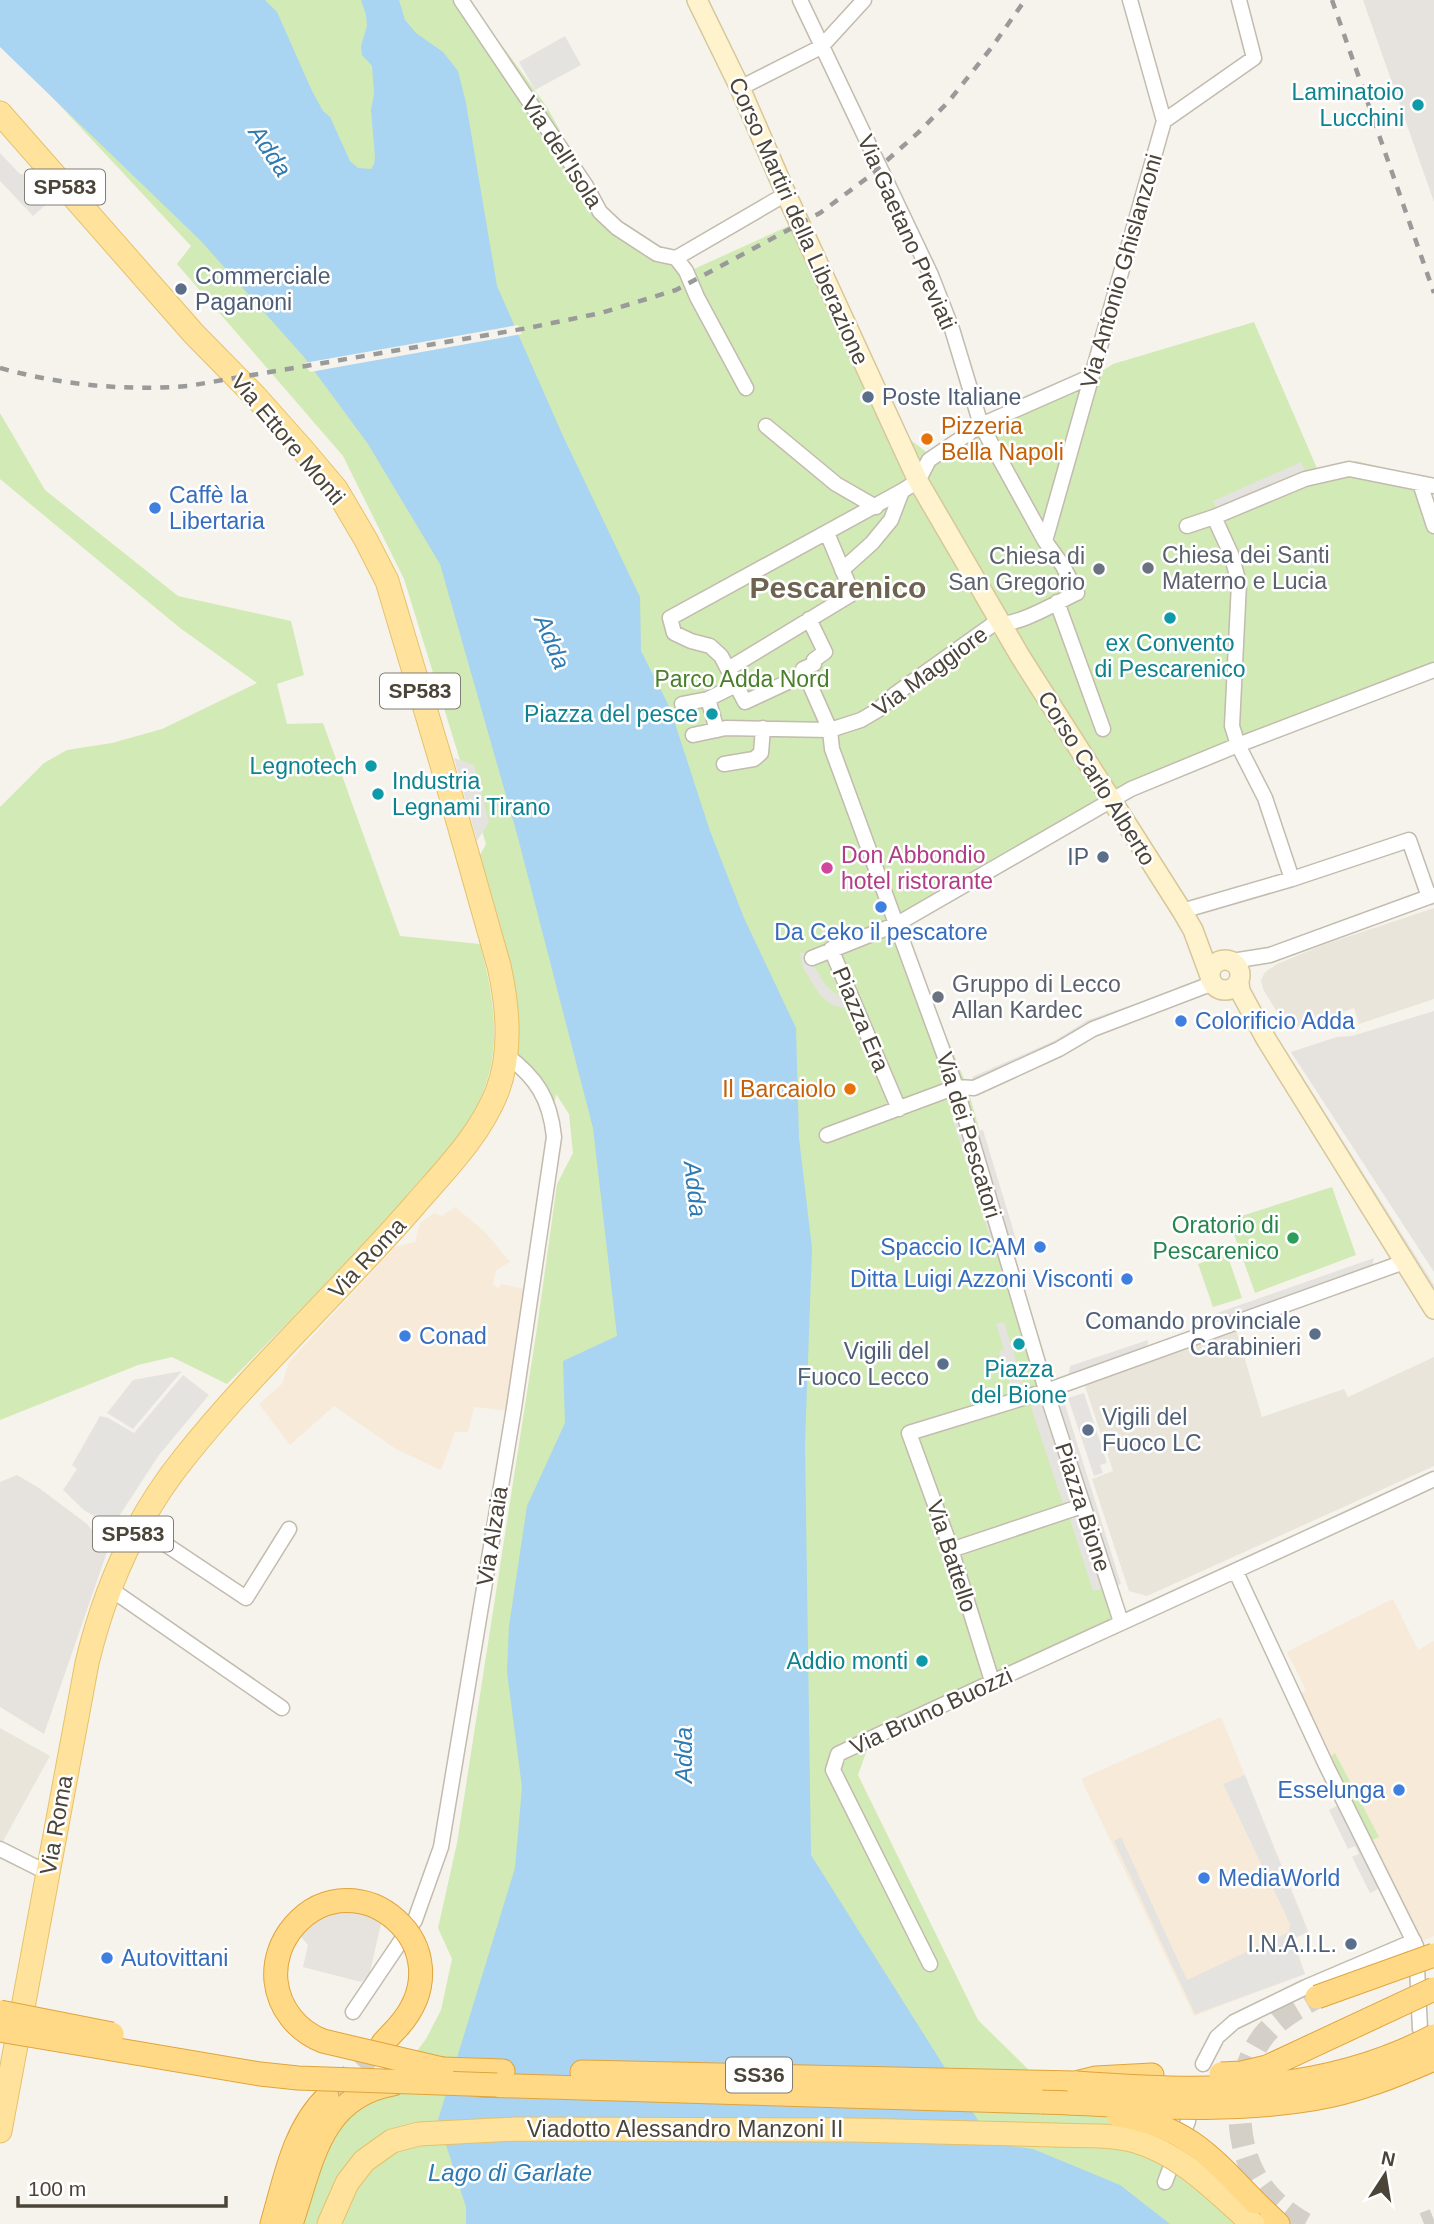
<svg xmlns="http://www.w3.org/2000/svg" width="1434" height="2224" font-family="Arial,sans-serif">
	<style>
		.residential { fill: #eae5da }
		.commercial { fill: #f7ead8 }
		.industrial { fill: #e6e2dd }
		.green { fill: #d2eab5 }
		.parking { fill: #e5e3e0 }
		.water { fill: #a9d4f2 }
		.pier { fill: #f6f3ec }
		.lines { fill: none; stroke-linecap: round; stroke-linejoin: round }
		.trunk-tunnel { stroke: #d4d0c8; stroke-width: 23; stroke-dasharray: 23 11; stroke-linecap: butt }
		.minor-casing { stroke: #c2bbae; stroke-width: 17 }
		.secondary-casing { stroke: #d6c79b; stroke-width: 22 }
		.primary-casing { stroke: #e6c16a; stroke-width: 25 }
		.trunk-casing { stroke: #e0a43c; stroke-width: 25 }
		.minor { stroke: #fff; stroke-width: 14 }
		.secondary { stroke: #fff3cd; stroke-width: 19 }
		.primary { stroke: #ffe39c; stroke-width: 23 }
		.trunk { stroke: #ffd985; stroke-width: 23 }
		.rail { stroke: #9a9a9a; stroke-width: 4.5; stroke-dasharray: 9 9; stroke-linecap: butt }
		.primary-bridge-casing { stroke: #e6c16a; stroke-width: 25; stroke-linecap: butt }
		.trunk-bridge-casing { stroke: #e0a43c; stroke-width: 25; stroke-linecap: butt }
		.primary-bridge { stroke: #ffe39c; stroke-width: 23 }
		.trunk-bridge { stroke: #ffd985; stroke-width: 23 }
		.culture-dot { fill: #0f9aa8; stroke: #fff; stroke-width: 2.5 }
		.service-dot { fill: #5c6f8a; stroke: #fff; stroke-width: 2.5 }
		.food-dot { fill: #e8710a; stroke: #fff; stroke-width: 2.5 }
		.shop-dot { fill: #3f7fe0; stroke: #fff; stroke-width: 2.5 }
		.worship-dot { fill: #6b7280; stroke: #fff; stroke-width: 2.5 }
		.hotel-dot { fill: #d1479c; stroke: #fff; stroke-width: 2.5 }
		.leisure-dot { fill: #2e9e5b; stroke: #fff; stroke-width: 2.5 }
		.labels { text-anchor: middle; stroke-width: 5; stroke-linejoin: round; paint-order: stroke }
		.shield { fill: #fff; stroke: #817c74; stroke-width: 2 }
		.shield-label { font-size: 21px; font-weight: bold; fill: #4b4439 }
		.culture-label { font-size: 23px; fill: #0d838f; stroke: #fff; text-anchor: end }
		.street-label { font-size: 23px; fill: #4b4439; stroke: #fff }
		.service-label { font-size: 23px; fill: #4e5e75; stroke: #fff; text-anchor: end }
		.food-label { font-size: 23px; fill: #c56008; stroke: #fff; text-anchor: start }
		.shop-label { font-size: 23px; fill: #366cbe; stroke: #fff; text-anchor: start }
		.worship-label { font-size: 23px; fill: #5b616d; stroke: #fff; text-anchor: start }
		.park-label { font-size: 23px; fill: #4a7f2a; stroke: #fff }
		.hotel-label { font-size: 23px; fill: #b23c85; stroke: #fff; text-anchor: start }
		.leisure-label { font-size: 23px; fill: #27864d; stroke: #fff; text-anchor: end }
		.water-label { font-size: 24px; font-style: italic; fill: #2e7ab2; stroke: #fff }
		.district-label { font-size: 30px; font-weight: bold; fill: #6e6250; stroke: #fff }
	</style>
	<rect width="100%" height="100%" fill="#f6f3ec"/>
	<!-- residential -->
	<path class="residential" d="M1434,908V999L1359,1024L1354,1008L1288,1030L1263,989L1261,980L1265,972L1277,964L1323,945Z
		M1236,1329L1262,1417L1344,1389L1348,1397L1434,1357V1466L1147,1596L1129,1591L1092,1479L1113,1471L1084,1383Z
		M0,1728L50,1756L2,1843L0,1841Z"/>
	<!-- commercial -->
	<path class="commercial" d="M455,1207L485,1232L510,1262L496,1270L493,1284L498,1289L501,1284L525,1289L510,1411L474,1407L468,1432H455L441,1470L396,1449L334,1406L290,1445L259,1404L282,1384L289,1362L395,1247L415,1242L420,1223L434,1213L442,1216Z
		M1393,1599L1418,1650L1434,1641V1936L1422,1941L1300,1694L1306,1690L1287,1652Z
		M1221,1717L1309,1932L1294,1939L1305,1974L1194,2016L1081,1779Z"/>
	<!-- industrial -->
	<path class="industrial" d="M1363,0H1434V202Z
		M1434,1011V1272L1291,1052L1337,1037L1352,1036Z
		M17,1475L39,1488L87,1524L108,1549L44,1734L0,1707V1482Z
		M386,1902L369,1976L361,1982L303,1967L308,1945L290,1924Z"/>
	<!-- green -->
	<path class="green" d="M0,0H469L547,107L619,238L694,269L793,224L896,429L937,460L981,422L1082,384L1113,364L1254,322L1319,473L1356,461L1420,477L1434,515V671L1087,812L900,925L967,1086L1118,1622L870,1741L858,1775L978,2020L1035,2076L1153,2115L1288,2224H300L332,2135L352,2109L390,2087L426,2039L441,2010L452,1959L438,1928L457,1843L537,1328L557,1184L573,1153L569,1114L556,1094L554,1107C548,1083 535,1069 517,1053C521,985 498,919 480,855L486,844L404,579L343,456L177,264L191,246L0,41Z
		M0,413L45,490L178,596L291,621L304,675L277,684L287,724L323,723L400,936L480,944C492,989 501,1036 487,1081C474,1126 438,1160 408,1194C350,1260 289,1322 227,1384L172,1357L138,1365L0,1420V807L44,763L67,750L112,743L162,729L257,683L180,628L0,479Z
		M1332,1187L1356,1255L1255,1293L1229,1220Z
		M1227,1254L1242,1298L1213,1307L1198,1264Z
		M1335,1753L1379,1837L1372,1840L1331,1756Z"/>
	<!-- parking -->
	<path class="parking" d="M565,36L581,65L535,90L519,62Z
		M0,153L20,174L35,176L55,197L33,216L0,181Z
		M1301,462L1305,471L1217,510L1213,501Z
		M454,758L474,765L489,822L477,841Z
		M800,953H811L813,964L826,986L836,994L846,997L844,1008L832,1005L820,995L803,968Z
		M1193,984L1056,1047L974,1083L972,1077L1054,1041L1088,1020Z
		M1294,1063L1434,1285V1294L1290,1065Z
		M957,1115L999,1243L993,1244L988,1232L952,1117Z
		M983,1130L1016,1239L1010,1240L976,1131Z
		M1374,1258L1372,1268L1214,1323L1217,1313Z
		M1004,1322L1023,1383L1011,1387L999,1351L1004,1349L996,1324Z
		M1148,1340L1147,1350L1068,1377L1070,1366Z
		M182,1371L133,1429L107,1413L133,1380Z
		M183,1375L209,1395L159,1455L112,1527L84,1510L63,1490L77,1469L72,1465L100,1416L108,1418L134,1433Z
		M1084,1393L1107,1463L1100,1465L1103,1473L1094,1476L1068,1398Z
		M1063,1398L1121,1584L1112,1587L1053,1401Z
		M1042,1403L1074,1500L1063,1504L1031,1407Z
		M1080,1512L1104,1588L1093,1591L1069,1516Z
		M1245,1775L1308,1932L1292,1939L1305,1974L1195,2014L1114,1841L1121,1837L1187,1980L1289,1932L1290,1924L1223,1784Z
		M1341,1804L1382,1887L1370,1893L1352,1857L1359,1854L1355,1846L1348,1849L1329,1810Z"/>
	<!-- water -->
	<path class="water" d="M0,0H265L277,12L312,91L323,111L330,117L350,161L358,168L371,169L374,164L375,157L371,110L374,94L372,66L362,55L361,46L367,26L366,15L361,0H399L405,20L416,33L443,52L458,71L466,103L497,286L563,436L640,597L641,651L670,708L710,831L744,918L796,1028L799,1138L812,1248L805,1444L811,1855L986,2133L1004,2145L1033,2149L1120,2185L1170,2224H466V2207L438,2120L515,1868L522,1787L507,1672L509,1626L527,1506L565,1423L563,1361L617,1336L593,1128L517,834L440,564L368,444L304,357L201,241L0,47Z"/>
	<!-- pier -->
	<path class="pier" d="M518,325L522,334L310,372L304,363Z"/>
	<g class="lines">
		<!-- trunk-tunnel -->
		<path class="trunk-tunnel" d="M335,2090L383,2043
			M1305,2224C1285,2213 1266,2196 1255,2176C1232,2135 1235,2071 1265,2034C1279,2018 1298,2007 1317,1997
			M1424,2224L1434,2220"/>
		<!-- minor casing -->
		<g class="minor-casing">
			<path id="minor" d="M461,0L586,186L600,212L617,228L657,254L676,258L686,271L697,297L746,388
				M740,88L821,47L864,0
				M1164,121L1254,58L1239,0
				M676,258L786,194
				M766,426L836,484L876,507
				M1420,483L1434,526
				M1214,517L1231,554L1239,583L1232,726L1238,745L1265,798L1292,879
				M1187,526L1214,517L1305,479L1349,469L1434,486
				M1045,541L1164,121L1130,0
				M842,570L872,543L891,520L902,491
				M1057,602L1103,729
				M809,619L825,652L814,660V664L803,669L830,730L832,749L956,1087L1049,1400L1121,1622
				M728,669L850,595V588L827,533
				M805,674L745,702L721,656L710,646L691,641L674,633L670,618L902,491L918,481L929,460L981,425L1092,376
				M708,699L717,730
				M682,704L708,699L736,685
				M693,735L726,728L830,730L861,720L878,710L894,695L992,625C1021,625 1051,605 1077,593L1063,566L1045,541L981,425L952,329L931,275L800,0
				M724,764L754,759L761,753L763,728
				M1182,911L1292,879L1409,840L1429,897
				M831,949L899,1109
				M812,958L897,924L1131,789L1238,745L1434,670
				M1232,961L1270,955L1434,895
				M827,1135L956,1087L974,1088L1059,1049L1093,1029L1208,985L1210,976
				M138,1526L246,1598L289,1529
				M951,1550L1082,1506
				M1236,1572L1326,1765L1416,1946L1420,2029
				M109,1588L282,1708
				M992,1681L949,1543L909,1433L1046,1391L1404,1262
				M0,1849L48,1873
				M930,1964L833,1770L838,1754C1036,1660 1236,1572 1434,1479
				M353,2012L415,1920L441,1847L514,1408L554,1137C550,1098 536,1077 505,1054
				M1203,2064L1217,2037L1234,2022L1306,1987L1414,1941
				M1165,2182L1188,2121"/>
		</g>
		<!-- secondary casing -->
		<g class="secondary-casing">
			<path id="secondary" d="M697,0L740,88L786,194L918,481L1020,656L1182,911L1193,930L1210,976
				M1210 975a15 15 0 1 1 30 0a15 15 0 1 1-30 0Z
				M1239,983L1240,991L1266,1039L1434,1309"/>
		</g>
		<!-- primary casing -->
		<g class="primary-casing">
			<path id="primary" d="M0,113L194,334L255,396L303,450L336,489L366,540L387,581L442,765L499,966C508,1006 512,1053 497,1092C479,1137 444,1171 413,1207C338,1293 254,1370 184,1458C135,1519 105,1588 87,1663L0,2131
				M329,2224L347,2183L364,2161L392,2141L419,2134L516,2129L853,2130L1054,2135"/>
		</g>
		<!-- trunk casing -->
		<g class="trunk-casing">
			<path id="trunk" d="M383,2043L398,2027
				M442,2069L503,2071
				M582,2072L1076,2083L1096,2078L1152,2075
				M480,2085L1042,2102
				M1255,2202L1278,2224
				M272,2224C285,2180 293,2130 327,2097
				M291,2224C312,2164 319,2097 393,2084"/>
		</g>
		<!-- minor -->
		<use href="#minor" class="minor"/>
		<!-- secondary -->
		<use href="#secondary" class="secondary"/>
		<!-- primary -->
		<use href="#primary" class="primary"/>
		<!-- trunk -->
		<use href="#trunk" class="trunk"/>
		<!-- rail -->
		<path class="rail" d="M1332,0L1434,293
			M0,368C62,385 124,391 188,386L528,328L601,313L676,290L820,213L867,178L920,131L949,101L992,47L1025,0"/>
		<!-- primary-bridge casing -->
		<g class="primary-bridge-casing">
			<path id="primary-bridge" d="M1054,2135C1080,2136 1110,2134 1135,2141C1183,2155 1216,2192 1253,2224"/>
		</g>
		<!-- trunk-bridge casing -->
		<g class="trunk-bridge-casing">
			<path id="trunk-bridge" d="M1317,1997L1434,1955
				M0,2012L112,2034
				M398,2027C469,1947 356,1855 294,1926C281,1941 274,1961 276,1981C279,2008 297,2031 323,2041L442,2069
				M0,2030L260,2074L298,2078L497,2085
				M1221,2074L1242,2073L1267,2067L1434,1989
				M1076,2083C1201,2092 1321,2096 1434,2036
				M1042,2102C1132,2105 1224,2114 1313,2099C1356,2092 1395,2076 1434,2059
				M1118,2115C1185,2126 1210,2155 1255,2202"/>
		</g>
		<!-- primary-bridge -->
		<use href="#primary-bridge" class="primary-bridge"/>
		<!-- trunk-bridge -->
		<use href="#trunk-bridge" class="trunk-bridge"/>
	</g>
	<!-- markers -->
	<g class="culture-dot">
		<circle cx="1418" cy="105" r="7"/>
		<circle cx="1170" cy="618" r="7"/>
		<circle cx="712" cy="714" r="7"/>
		<circle cx="371" cy="766" r="7"/>
		<circle cx="378" cy="794" r="7"/>
		<circle cx="1019" cy="1344" r="7"/>
		<circle cx="922" cy="1661" r="7"/>
	</g>
	<g class="service-dot">
		<circle cx="181" cy="289" r="7"/>
		<circle cx="868" cy="397" r="7"/>
		<circle cx="1103" cy="857" r="7"/>
		<circle cx="1315" cy="1334" r="7"/>
		<circle cx="943" cy="1364" r="7"/>
		<circle cx="1088" cy="1430" r="7"/>
		<circle cx="1351" cy="1944" r="7"/>
	</g>
	<g class="food-dot">
		<circle cx="927" cy="439" r="7"/>
		<circle cx="850" cy="1089" r="7"/>
	</g>
	<g class="shop-dot">
		<circle cx="155" cy="508" r="7"/>
		<circle cx="881" cy="907" r="7"/>
		<circle cx="1181" cy="1021" r="7"/>
		<circle cx="1040" cy="1247" r="7"/>
		<circle cx="1127" cy="1279" r="7"/>
		<circle cx="405" cy="1336" r="7"/>
		<circle cx="1399" cy="1790" r="7"/>
		<circle cx="1204" cy="1878" r="7"/>
		<circle cx="107" cy="1958" r="7"/>
	</g>
	<g class="worship-dot">
		<circle cx="1148" cy="568" r="7"/>
		<circle cx="1099" cy="569" r="7"/>
		<circle cx="938" cy="997" r="7"/>
	</g>
	<circle class="hotel-dot" cx="827" cy="868" r="7"/>
	<circle class="leisure-dot" cx="1293" cy="1238" r="7"/>
	<g class="labels">
		<!-- shield labels -->
		<g class="shield">
			<rect x="25" y="169.5" width="80" height="35" rx="5"/>
			<rect x="380" y="673.5" width="80" height="35" rx="5"/>
			<rect x="93" y="1516.5" width="80" height="35" rx="5"/>
			<rect x="726" y="2057.5" width="66" height="35" rx="5"/>
		</g>
		<g class="shield-label">
			<text x="65" y="194">SP583</text>
			<text x="420" y="698">SP583</text>
			<text x="133" y="1541">SP583</text>
			<text x="759" y="2082">SS36</text>
		</g>
		<!-- culture labels -->
		<g class="culture-label">
			<text x="1404" y="100">Laminatoio<tspan x="1404" dy="26">Lucchini</tspan></text>
			<text x="1170" y="651" text-anchor="middle">ex Convento<tspan x="1170" dy="26">di Pescarenico</tspan></text>
			<text x="698" y="722">Piazza del pesce</text>
			<text x="357" y="774">Legnotech</text>
			<text x="392" y="789" text-anchor="start">Industria<tspan x="392" dy="26">Legnami Tirano</tspan></text>
			<text x="1019" y="1377" text-anchor="middle">Piazza<tspan x="1019" dy="26">del Bione</tspan></text>
			<text x="908" y="1669">Addio monti</text>
		</g>
		<!-- street labels -->
		<g class="street-label">
			<text transform="translate(562 152) rotate(57)" y="8">Via dell'Isola</text>
			<text transform="translate(799 221) rotate(66)" y="8">Corso Martiri della Liberazione</text>
			<text transform="translate(907 232) rotate(66)" y="8">Via Gaetano Previati</text>
			<text transform="translate(1121 271) rotate(-74)" y="8">Via Antonio Ghislanzoni</text>
			<text transform="translate(288 439) rotate(50)" y="8">Via Ettore Monti</text>
			<text transform="translate(930 671) rotate(-36)" y="8">Via Maggiore</text>
			<text transform="translate(1097 778) rotate(58)" y="8">Corso Carlo Alberto</text>
			<text transform="translate(861 1019) rotate(67)" y="8">Piazza Era</text>
			<text transform="translate(969 1135) rotate(73)" y="8">Via dei Pescatori</text>
			<text transform="translate(367 1258) rotate(-47)" y="8">Via Roma</text>
			<text transform="translate(1083 1507) rotate(72)" y="8">Piazza Bione</text>
			<text transform="translate(492 1536) rotate(-81)" y="8">Via Alzaia</text>
			<text transform="translate(952 1556) rotate(72)" y="8">Via Battello</text>
			<text transform="translate(931 1711) rotate(-25)" y="8">Via Bruno Buozzi</text>
			<text transform="translate(56 1825) rotate(-80)" y="8">Via Roma</text>
			<text x="685" y="2137">Viadotto Alessandro Manzoni II</text>
		</g>
		<!-- service labels -->
		<g class="service-label">
			<text x="195" y="284" text-anchor="start">Commerciale<tspan x="195" dy="26">Paganoni</tspan></text>
			<text x="882" y="405" text-anchor="start">Poste Italiane</text>
			<text x="1089" y="865">IP</text>
			<text x="1301" y="1329">Comando provinciale<tspan x="1301" dy="26">Carabinieri</tspan></text>
			<text x="929" y="1359">Vigili del<tspan x="929" dy="26">Fuoco Lecco</tspan></text>
			<text x="1102" y="1425" text-anchor="start">Vigili del<tspan x="1102" dy="26">Fuoco LC</tspan></text>
			<text x="1337" y="1952">I.N.A.I.L.</text>
		</g>
		<!-- food labels -->
		<g class="food-label">
			<text x="941" y="434">Pizzeria<tspan x="941" dy="26">Bella Napoli</tspan></text>
			<text x="836" y="1097" text-anchor="end">Il Barcaiolo</text>
		</g>
		<!-- shop labels -->
		<g class="shop-label">
			<text x="169" y="503">Caffè la<tspan x="169" dy="26">Libertaria</tspan></text>
			<text x="881" y="940" text-anchor="middle">Da Ceko il pescatore</text>
			<text x="1195" y="1029">Colorificio Adda</text>
			<text x="1026" y="1255" text-anchor="end">Spaccio ICAM</text>
			<text x="1113" y="1287" text-anchor="end">Ditta Luigi Azzoni Visconti</text>
			<text x="419" y="1344">Conad</text>
			<text x="1385" y="1798" text-anchor="end">Esselunga</text>
			<text x="1218" y="1886">MediaWorld</text>
			<text x="121" y="1966">Autovittani</text>
		</g>
		<!-- worship labels -->
		<g class="worship-label">
			<text x="1162" y="563">Chiesa dei Santi<tspan x="1162" dy="26">Materno e Lucia</tspan></text>
			<text x="1085" y="564" text-anchor="end">Chiesa di<tspan x="1085" dy="26">San Gregorio</tspan></text>
			<text x="952" y="992">Gruppo di Lecco<tspan x="952" dy="26">Allan Kardec</tspan></text>
		</g>
		<!-- park labels -->
		<g class="park-label">
			<text x="742" y="687">Parco Adda Nord</text>
		</g>
		<!-- hotel labels -->
		<g class="hotel-label">
			<text x="841" y="863">Don Abbondio<tspan x="841" dy="26">hotel ristorante</tspan></text>
		</g>
		<!-- leisure labels -->
		<g class="leisure-label">
			<text x="1279" y="1233">Oratorio di<tspan x="1279" dy="26">Pescarenico</tspan></text>
		</g>
		<!-- water labels -->
		<g class="water-label">
			<text transform="translate(270 151) rotate(56)" y="8">Adda</text>
			<text transform="translate(552 642) rotate(67)" y="8">Adda</text>
			<text transform="translate(695 1189) rotate(83)" y="8">Adda</text>
			<text transform="translate(684 1755) rotate(-90)" y="8">Adda</text>
			<text x="510" y="2181">Lago di Garlate</text>
		</g>
		<!-- district labels -->
		<g class="district-label">
			<text x="838" y="598">Pescarenico</text>
		</g>
	</g>
	<!-- north arrow -->
	<g transform="translate(1385 2175) rotate(12)" stroke="#ffffff" stroke-width="5" paint-order="stroke">
	<path d="M0-5L12 26L0 18L-12 26Z" fill="#4b4439"/>
	<text y="-10" font-size="19" font-weight="bold" text-anchor="middle" fill="#4b4439">N</text>
	</g>
	<!-- scale -->
	<path d="M18 2196v10h208v-10" fill="none" stroke="#4b4439" stroke-width="3.5"/>
	<text x="28" y="2196" font-size="21" fill="#4b4439" stroke="#ffffff" stroke-width="5" paint-order="stroke">100 m</text>
</svg>
